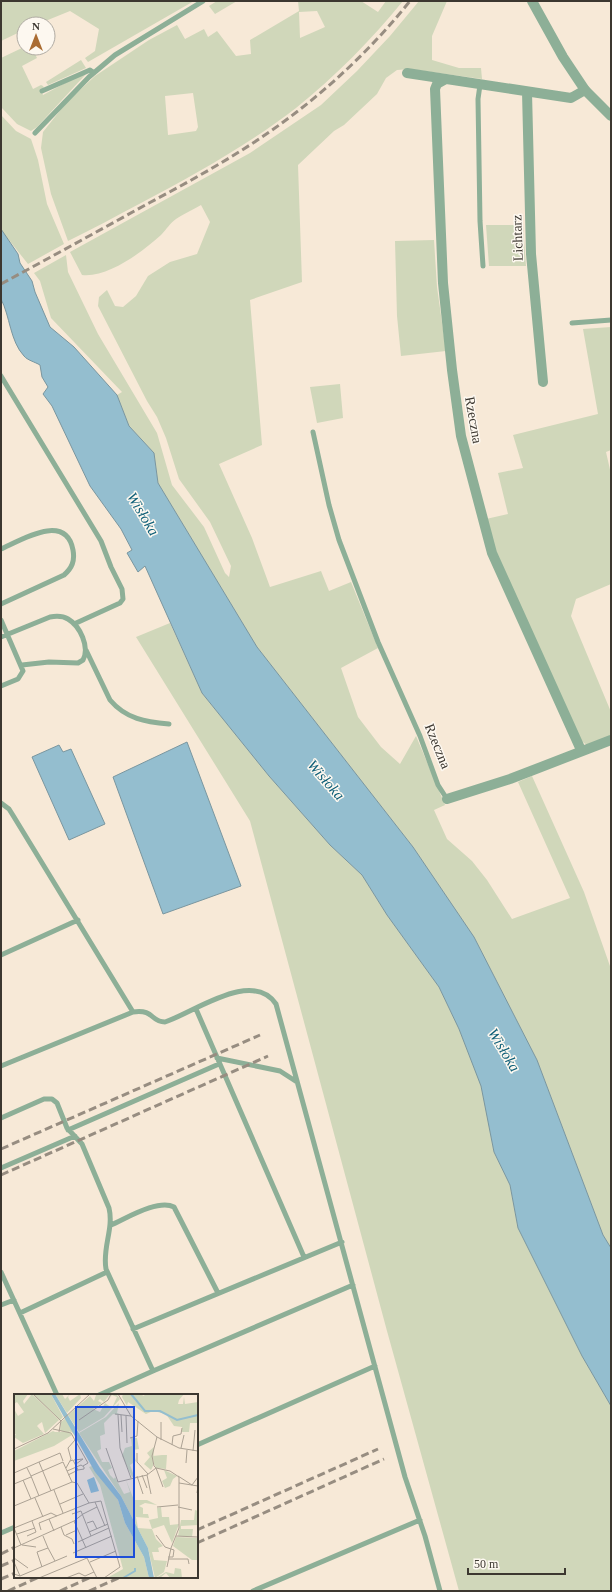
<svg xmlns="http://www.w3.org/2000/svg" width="612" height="1592" font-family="'Times New Roman',serif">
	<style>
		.green { fill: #d0d7ba; fill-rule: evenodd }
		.water { fill: #94becf; stroke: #7a969f }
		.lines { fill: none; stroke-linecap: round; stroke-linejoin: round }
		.service { stroke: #8daf97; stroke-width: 5 }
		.minor { stroke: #8daf97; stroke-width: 10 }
		.tertiary { stroke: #8daf97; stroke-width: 10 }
		.rail { stroke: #978d81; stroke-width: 3; stroke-dasharray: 8 4; stroke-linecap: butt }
		.labels { text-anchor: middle; stroke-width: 3; stroke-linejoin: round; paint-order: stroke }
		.street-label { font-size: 14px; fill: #3c3730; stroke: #fdf8f0 }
		.water-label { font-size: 15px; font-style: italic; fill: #0d5e77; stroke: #fdf8f0 }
		.inset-river { fill: none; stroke: #94becf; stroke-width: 2 }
		.inset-road { fill: none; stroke: #aca294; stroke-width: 1 }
		.view { fill: #1d4ed8; fill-opacity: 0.15; stroke: #1d4ed8; stroke-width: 2 }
		.inset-edge { fill: none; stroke: #3c3730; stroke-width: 2 }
	</style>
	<rect width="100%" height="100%" fill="#f7e9d7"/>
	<!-- green -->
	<path class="green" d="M1,1H194L88,62L85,58L95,51L99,29L70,11L38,24H24V30L1,41Z
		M217,1H237L215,14L209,6Z
		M298,1H361L378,12L386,1H403C371,40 336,76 296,108C248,145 194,175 141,203C116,216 93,229 68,241L51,194L41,148L43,132L66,103L95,76L149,40L177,25L185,39L204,29L208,37L217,31L236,56L251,54L250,40L299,11ZM317,11L325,27L300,38L299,12ZM193,93L198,127L196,131L168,135L165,96Z
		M419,1H447L432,36V60L459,68H481L482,79L410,69L397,70L386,78L377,94L344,125L334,131L298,165L302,282L250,300L262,445L219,464L252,538L270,587L321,571L329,591L351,582L378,648L341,668L358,717L381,747L400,764L416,736L445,805L434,810L447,839L472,861L487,880L512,919L570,898L518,782L532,776L584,892L611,969V1248L603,1235L537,1060L474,937L413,847L257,647L158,483L154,453L129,426L117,395L122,392L51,318L40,281L34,273L66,255L68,272L98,334L157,433L172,485L204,527L225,573L229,577L231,566L210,522L179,479L166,438L157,417L147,401L98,306L99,297L107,290L115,306L123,307L136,296L148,276L170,262L197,254L210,222L201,205C193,210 183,214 176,219C170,223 166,230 161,235C142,252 108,278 82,275L70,252L250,153L321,105L357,71L390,36Z
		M24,47L32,48L37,58L22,66L33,89L41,85L43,86L44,88L41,90L43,95L78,76L86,74L37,127L31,131L17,124L1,107V58Z
		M81,60L86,68L48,85L46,82Z
		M1,115L16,131L31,139L38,160L47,204L64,244L28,264L1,230Z
		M486,225H523L526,266H489Z
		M434,240L437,287L446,351L401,356L397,316L395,241Z
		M611,327V450L606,452L611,474V584L576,599L571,616L611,712V736L587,745L580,740L496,554L486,519L508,514L498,473L523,468L513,435L598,414L583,329Z
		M340,384L343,418L317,423L310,387Z
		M170,623L202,693L269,776L330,845L362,875L387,915L439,987L459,1029L482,1086L494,1152L510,1185L518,1228L582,1356L611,1406V1591H459L387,1331L250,821L136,637Z"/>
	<!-- water -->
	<path class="water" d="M1,229L18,254L20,263L32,281L35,292L50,327L74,347L117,395L129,426L154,453L158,483L257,647L413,847L474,937L537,1060L603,1235L611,1248V1406L582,1356L518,1228L510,1185L494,1152L481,1086L459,1029L439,987L387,915L362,875L330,845L269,776L202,693L145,566L138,572L127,553L132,550L121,529L90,486L52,406L43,394L48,387L42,377L40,365C35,362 27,360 24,356C10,341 10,316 1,299Z
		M187,742L241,886L163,914L113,777Z
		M59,745L63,752L71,749L105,824L69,840L32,757Z"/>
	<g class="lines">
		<!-- service -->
		<path class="service" d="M480,85L478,99L480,221L483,266
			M42,91L90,70L94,73
			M35,133L89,77L115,55L203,1
			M572,323L611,320
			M1,376L101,541L111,567L122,589L123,599L120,603L74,624
			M313,432L329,505L339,540L378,642L420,736L438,785L447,799
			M1,549C21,540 66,512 73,550C75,561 72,568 64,575L1,604
			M1,620L23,671L18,679L1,686
			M1,637L50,617C56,616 63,616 68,619C80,626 90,647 83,660L78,663L49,662L22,665
			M86,650L110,700C126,719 146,722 169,724
			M1,803L9,809L14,817L133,1012
			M1,955L78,920
			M196,1009L304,1257
			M217,1058L280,1071L297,1082
			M1,1066L133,1012C155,1009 150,1022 165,1022C195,1012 252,969 276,1004L405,1477L425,1536L440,1591
			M1,1118L44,1099H52L57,1103L67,1128L82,1144L109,1208C114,1229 102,1248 106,1269L153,1371L353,1285
			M68,1130L219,1064
			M1,1168L75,1136
			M111,1225C127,1218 158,1199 174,1207L218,1293
			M1,1272L57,1395
			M1,1305L14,1300
			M20,1313L107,1272
			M133,1329L342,1242
			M99,1395L153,1371
			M197,1445L375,1366
			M1,1533L15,1527
			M253,1591L420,1520"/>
		<!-- minor -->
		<path class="minor" d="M407,73L571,98L585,90
			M446,79L437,84L435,89L443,283L452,370L461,436L492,553L581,750
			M527,92L531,254L543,382
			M447,799L510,779L611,740"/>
		<!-- tertiary -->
		<path class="tertiary" d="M532,1L563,57L585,90L611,116"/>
		<!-- rail -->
		<path class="rail" d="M1,284C51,257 100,230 149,203C196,178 243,152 286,120C332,86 374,46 410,1
			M1,1149L260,1035
			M1,1175L268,1056
			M197,1530L378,1449
			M197,1543L384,1459
			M1,1554L15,1547
			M1,1566L15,1560
			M1,1579L15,1573
			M8,1591L39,1577
			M60,1591L91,1577
			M89,1591L121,1577"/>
	</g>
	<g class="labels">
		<!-- street labels -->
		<g class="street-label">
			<text transform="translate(517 238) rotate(-92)" y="5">Lichtarz</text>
			<text transform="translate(474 420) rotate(80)" y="5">Rzeczna</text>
			<text transform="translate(438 746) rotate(68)" y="5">Rzeczna</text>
		</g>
		<!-- water labels -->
		<g class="water-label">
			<text transform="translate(143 514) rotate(59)" y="5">Wisłoka</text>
			<text transform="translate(326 780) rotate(49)" y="5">Wisłoka</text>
			<text transform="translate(504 1050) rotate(59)" y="5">Wisłoka</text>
		</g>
	</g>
	<!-- overview -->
	<g transform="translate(14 1394)">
		<rect width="184" height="184" fill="#f7e9d7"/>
		<path d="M0,0H14L9,7L10,10L18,0L45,26L31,39L28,28L25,30L23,32L30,40L9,49L0,43L2,40H0V15L4,22L10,18L3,8L0,10ZM19,0H37L49,23L46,26ZM41,0H48L51,5L56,0L54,3L56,7L66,0L67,4L53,19ZM80,0H96L90,8L86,5L84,7L88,9L70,21L79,15L86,18L91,9L98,14L103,3L98,1L94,7L98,0L103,1L106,5L90,23L65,38L54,21L76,2L80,7L82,1ZM109,0H117L121,6L126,11L118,0H128L129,2L133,0H170L165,6L164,10H169L170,3L171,10L184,8V29H176L175,38H168V33L160,32L152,20L139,17L132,20L114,8L113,12L108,3ZM105,9L103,19L108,21L99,20L90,29L91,40L86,42L87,55L83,57L88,68H95L98,74L94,76L96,81L100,85L101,83L110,100L116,98L112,86L120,106H133L143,111L131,109L125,112L129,114V120H134L135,124L122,123L124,134L138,135L135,126L144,124L143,114L147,113L148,123H155L156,131L165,130L158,149L150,131L138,135L142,145L149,152L144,154L145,158H138L140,166L153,167L150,178L141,184L134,154L107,102L65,39L92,23ZM52,24L61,40L55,37L58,41L40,52L0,67V57L39,37L41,38H52L46,37L47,28ZM117,44H123L125,55L119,56L122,67L116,71L120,82L118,83L108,62L111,54L118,52ZM140,53L139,72L137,76L130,70L136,63L133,59ZM148,61H153L152,75L142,74L140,70L139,62ZM78,72L104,106L111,129L130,163L135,184H93L109,175L86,91L75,73ZM150,76L163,82L159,85L156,92L151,94L148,87L153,84ZM181,116L184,117V131L167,132V135H179L178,143L164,142L167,126H180ZM162,143L184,144V166H178L159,152ZM161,174L167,175L168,184H156L152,179L146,184H142L152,178L160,180Z" fill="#d0d7ba"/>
		<path d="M37,0H41L86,74L107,102L134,154L140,184H135L130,163L111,129L104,106L81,78ZM80,83L85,97L77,99L73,86Z" fill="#94becf"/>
		<path class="inset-river" d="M117,0L131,17H146L163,26L184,21M109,184L121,177V174"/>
		<path class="inset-road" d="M19,0L47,27L45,38M104,0L117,22L143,43L165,54L184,57M101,20L117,22M104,21L106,54L117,84M107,21L108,38M112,22L113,49M65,26L94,6L97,0M147,28V46M39,35L57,39L74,69L69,72M143,43L138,62L140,72L142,74L156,77L165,83V134L157,154L153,173M116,44L123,42L124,27M158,51L159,42L167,40L168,34M92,54L104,88L133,81L142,74L149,93M167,54L170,41M0,55L34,39L76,0M179,57L181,36M123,59V68L134,80M60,66L69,65L62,70M25,68L46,59L49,67M172,69L173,56M13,74L17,82L49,68L58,88M52,74L57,65L54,54L61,46M53,77L67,71L70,73V75L64,76M0,79L25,68L37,97M54,81L64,76L59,66L56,67M128,81L133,94M133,81L137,100M17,82L25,102M123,82L129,100M164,82L178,91L184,83M9,86L17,105M165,89L184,92L183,99M0,90L17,83M40,96L49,119M21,104L29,123M81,108L91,132M46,110L69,100M0,112L58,88L63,89L75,109M143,113L164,111M164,113L178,116M58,120L67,117L77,142L95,134M69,120L60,127L72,154M69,120L83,113M35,125L40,137M73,129L79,127L83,135M47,133L50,141L58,145L60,150M0,134L37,119L43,122M0,134L7,151M27,136L25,129L75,109L87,107L106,173L90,184M75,138L94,130M3,140L21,134M52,141L63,136M142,141L151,153L160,156L159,163H154M13,142L22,138L18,127M29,142L34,154M162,142L184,143M64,148L77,142M8,151L22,153M0,154L60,127M59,159L98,142M0,164L14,174M154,165H174L175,170M0,168L6,182L0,180M76,168L102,157M28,173L23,158L34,154L41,167M6,182L53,162M25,184L73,164L83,184M52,184L65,179L71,182L80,178"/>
		<path class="view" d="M62,13H120V163H62Z"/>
		<rect width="184" height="184" class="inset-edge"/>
	</g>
	<!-- border -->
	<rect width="612" height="1592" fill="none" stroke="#3c3730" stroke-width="4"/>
	<!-- north arrow -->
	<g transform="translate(36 36)"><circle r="19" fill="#fdf8f0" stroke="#b0aba3"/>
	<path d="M0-3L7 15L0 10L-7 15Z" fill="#aa6c32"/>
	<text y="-6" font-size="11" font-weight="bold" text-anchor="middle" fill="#3c3730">N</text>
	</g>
	<!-- scale -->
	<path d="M468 1568v6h97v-6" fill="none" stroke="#3c3730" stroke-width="2"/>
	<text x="474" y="1568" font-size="12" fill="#3c3730" stroke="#fdf8f0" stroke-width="3" paint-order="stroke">50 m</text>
</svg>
